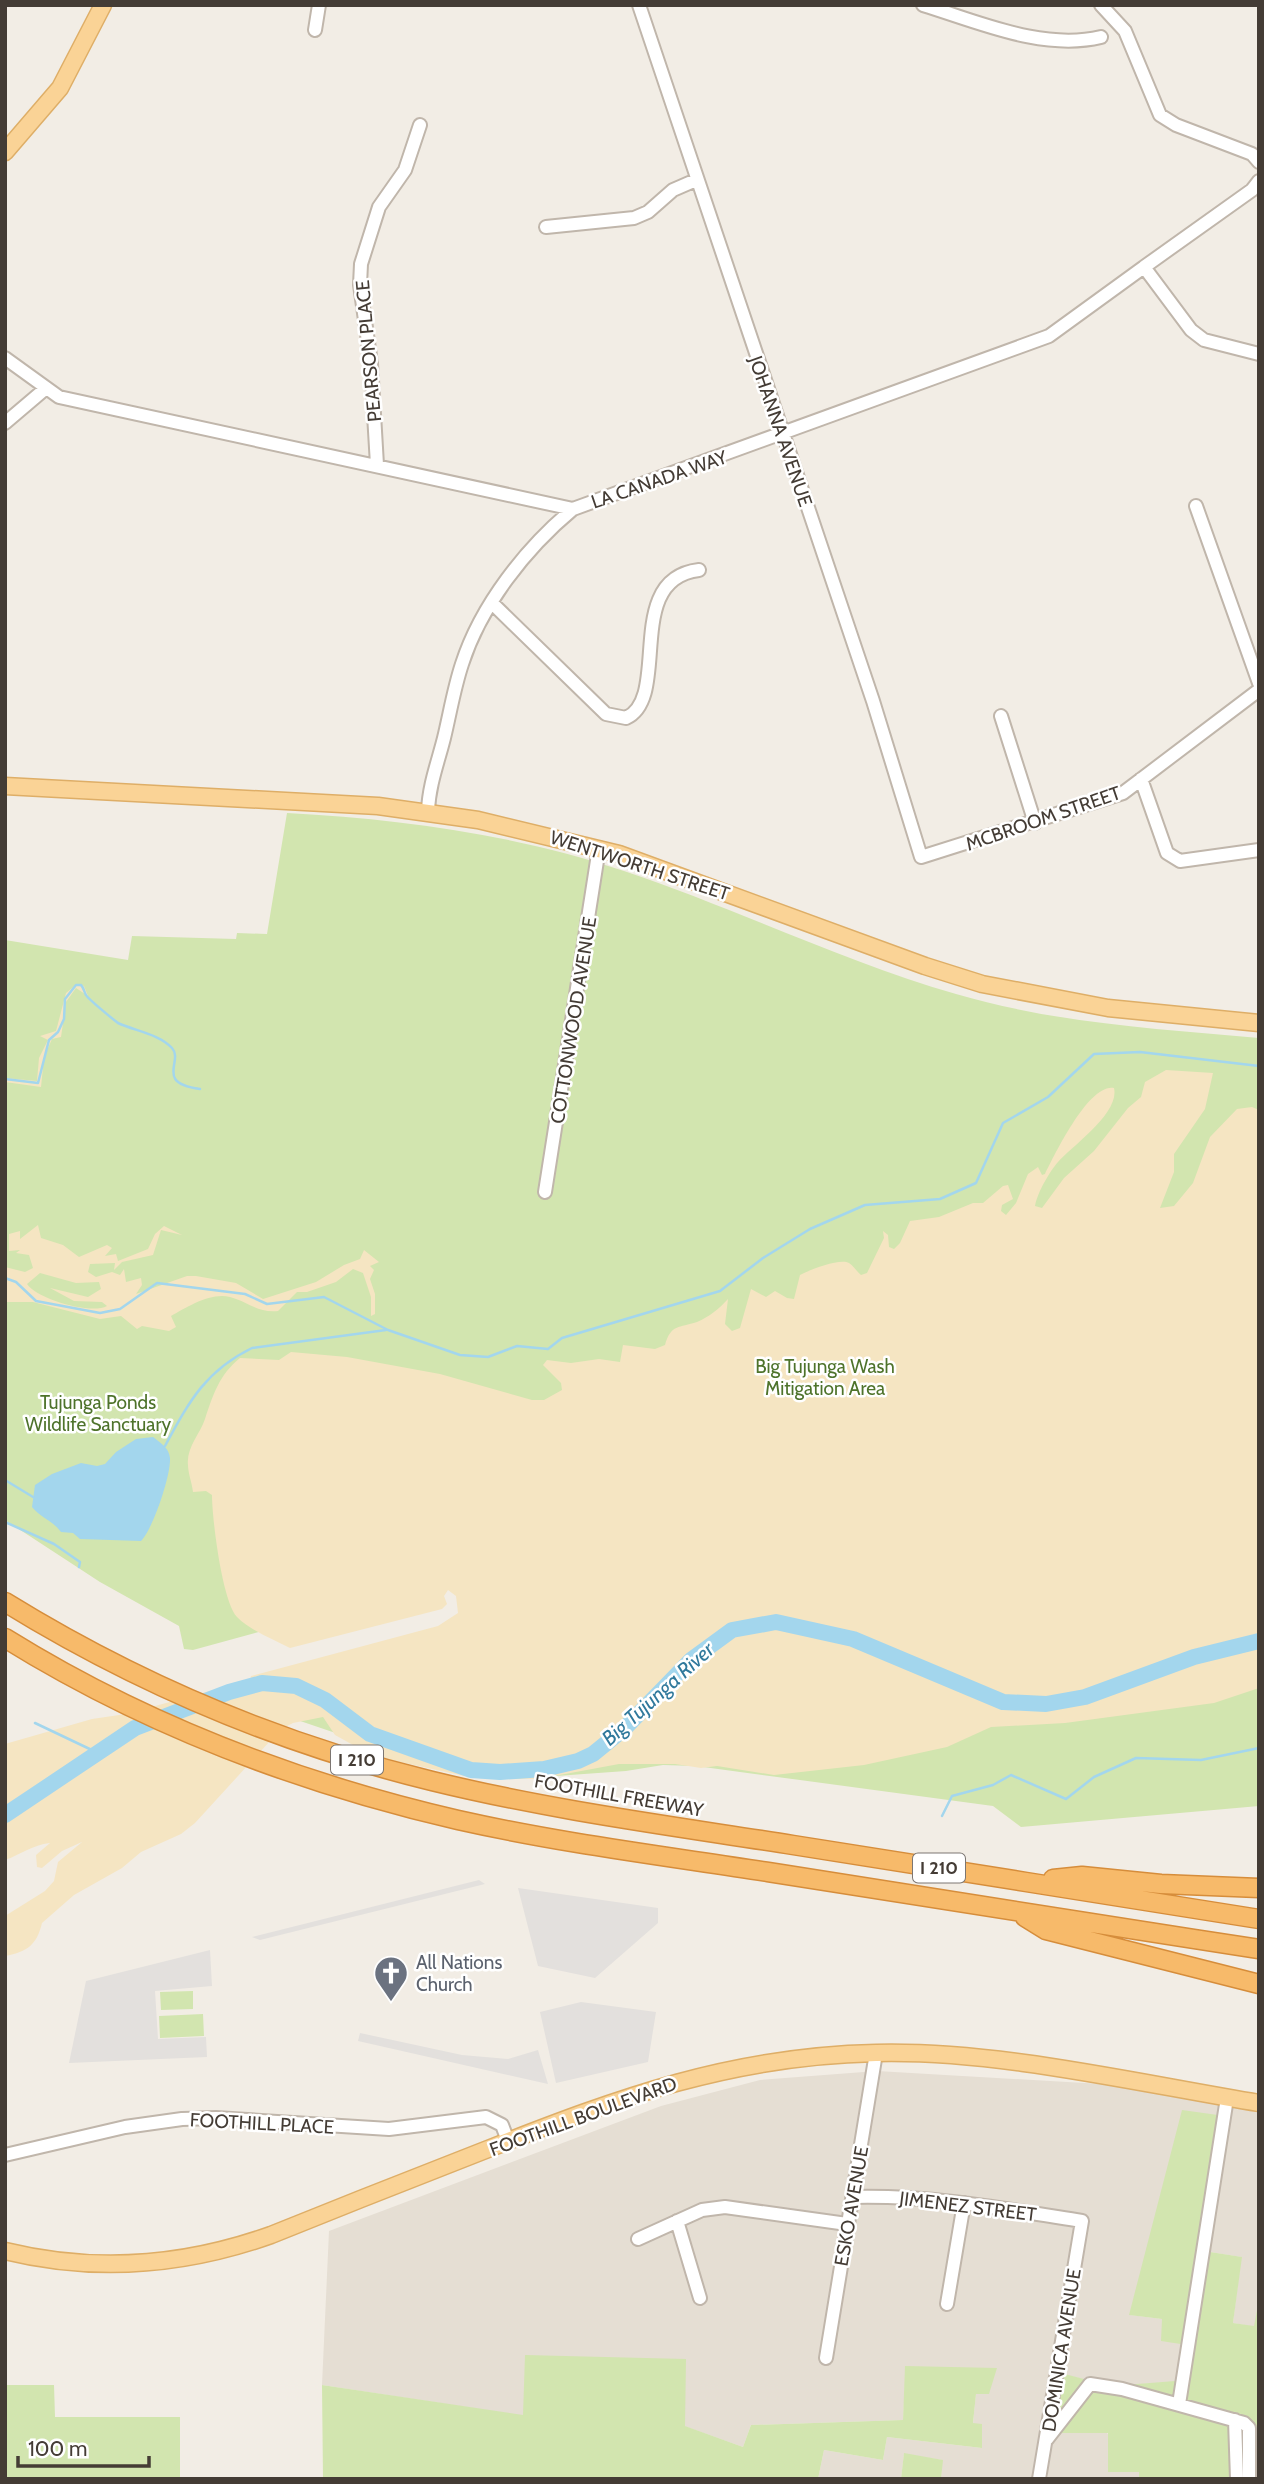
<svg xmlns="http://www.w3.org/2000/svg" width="1264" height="2484" font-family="Cabin,sans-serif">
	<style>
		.residential { fill: #e5ded3 }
		.green { fill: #d2e5af }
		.sand { fill: #f5e5c2; fill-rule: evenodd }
		.parking { fill: #e3e0dd }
		.water { fill: #a3d6ed }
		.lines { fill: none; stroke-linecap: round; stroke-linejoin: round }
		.stream { stroke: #a3d6ed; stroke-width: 2.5 }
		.river { stroke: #a3d6ed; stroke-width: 16 }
		.minor-casing { stroke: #c0b6ab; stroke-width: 16 }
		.major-casing { stroke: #deae67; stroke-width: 19 }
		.highway-casing { stroke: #d68d3b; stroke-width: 21 }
		.minor { stroke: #fff; stroke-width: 12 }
		.major { stroke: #fad396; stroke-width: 16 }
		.highway { stroke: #f7ba6a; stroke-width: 18 }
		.labels { text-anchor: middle; stroke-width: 5; stroke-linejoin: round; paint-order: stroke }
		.shield { fill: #fff; stroke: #7c7672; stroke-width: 2 }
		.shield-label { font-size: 18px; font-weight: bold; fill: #443c35 }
		.street-label { font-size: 19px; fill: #443c35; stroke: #fff }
		.park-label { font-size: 19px; fill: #4e732b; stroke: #fff }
		.worship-label { font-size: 19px; fill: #5b616d; stroke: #fff; text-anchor: start }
		.water-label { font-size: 21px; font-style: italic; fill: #30799c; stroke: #fff }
	</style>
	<rect width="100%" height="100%" fill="#f2ede5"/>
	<!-- residential -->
	<path class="residential" d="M877,2071L1170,2088L1259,2103V2300L1255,2327L1233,2323L1241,2257L1204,2251L1130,2315L1162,2319L1187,2345L1188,2381L1111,2386L1058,2373L1139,2472V2479H1048L1047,2468L1044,2479H941L942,2460L904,2454L901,2479H818L824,2450L883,2460L887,2437L982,2448L973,2424L976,2393L906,2366L903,2420L751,2425L743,2447L684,2426L685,2359L524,2416L322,2385L329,2231L661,2106L760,2080Z"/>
	<!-- green -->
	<path class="green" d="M287,813C401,819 517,835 624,871C735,908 844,962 956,994C1055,1023 1157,1029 1259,1038V1806L1021,1827L993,1806L696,1766L663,1765L626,1771L514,1779L362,1742L259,1707L484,1629L468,1565L416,1589L193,1650L184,1649L179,1626L100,1582L5,1520V940L128,960L132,936L236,939L237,933L267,934Z
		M193,1991V2009L161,2010L160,1992Z
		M203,2014L204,2036L160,2038L159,2016Z
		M1182,2110L1225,2116L1204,2251L1242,2257L1233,2323L1254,2326L1259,2300V2479H1139V2472H1108V2433H1050L1057,2372L1111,2386L1188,2380L1187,2345L1161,2341L1162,2319L1129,2315Z
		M525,2355L686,2359L685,2426L743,2447L751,2425L903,2420L905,2366L997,2368L989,2394H976L973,2423L982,2424V2448L887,2437L883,2460L824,2450L818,2479H323L322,2385L523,2415Z
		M5,2385H54L55,2417H180V2479H5Z
		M904,2453L943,2460L941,2479H901Z"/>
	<!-- sand -->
	<path class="sand" d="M77,984L84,986L88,996L76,988L66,1002L61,1037L52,1039L44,1057L41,1087L5,1082V1078L37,1081L39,1058L48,1040L40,1036L56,1031L66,993Z
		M1166,1070L1213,1073L1205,1109L1174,1154V1172L1160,1208L1174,1206L1193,1183L1210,1137L1237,1109L1252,1107L1259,1110V1688L1214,1703L1065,1723L991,1727L947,1747L864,1765L774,1775L717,1766L701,1768L675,1764H619L538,1779L469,1777L373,1756L335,1735L323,1717L293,1723L281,1729L195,1823L181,1834L141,1852L122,1868L74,1895L42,1923C37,1944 28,1952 5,1956V1916L45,1891L54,1881L58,1862L82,1842L62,1851L42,1868L37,1867L36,1855L50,1843C32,1845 22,1854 5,1860V1744L92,1719L126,1714L250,1680L251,1676L438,1626L458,1613L456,1596L448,1590L444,1596L447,1604L442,1609L290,1648C273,1639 251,1631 237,1617C222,1601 212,1518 212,1495L206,1491L193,1492C192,1483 188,1473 188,1465C186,1448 200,1434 205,1419C213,1395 219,1375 240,1358L279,1360L291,1352L347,1357L440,1374L532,1400H544L562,1390L561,1383L543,1365L547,1360L571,1363L599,1359L620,1362L623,1345L655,1349L665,1345C671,1324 679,1328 697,1322C709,1317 720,1308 728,1299L725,1324L732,1331L740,1328L751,1289L766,1297L775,1291L787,1298L794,1299L800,1275C809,1270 840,1258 849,1263C854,1266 856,1271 861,1275L867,1273L884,1238L883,1231L888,1235L889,1247L894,1249L900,1243L910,1221L939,1217L973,1203H983L1003,1186L1008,1185L1013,1199L1002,1205L1001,1211L1006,1215L1016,1203L1028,1174L1038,1167L1042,1175L1045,1174C1055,1154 1089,1083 1114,1088C1120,1113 1072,1146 1058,1162C1050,1171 1037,1193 1035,1206L1042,1208L1064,1178L1094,1151L1128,1108L1141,1097L1145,1082Z
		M38,1225L41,1238L63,1245L79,1257L107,1245L112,1248L105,1256L116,1254L118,1261L148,1249L155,1234L164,1226L182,1235L161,1230L153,1255L122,1262L114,1270L115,1263L90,1264L88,1272L96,1277L112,1272L120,1275L124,1269L126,1282L141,1278L142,1285L136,1294L187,1276H196L236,1283L263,1299L316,1282L344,1265L360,1259L364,1250L379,1262L370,1266L374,1270L370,1279L375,1294V1314L371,1316V1297L363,1273L353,1269L336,1282L307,1292H297L278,1311C257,1313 249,1302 230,1297C211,1292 187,1307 171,1316L176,1327L169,1331L142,1326L137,1329L121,1316L100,1319L33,1302H5V1267L25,1272L33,1268L29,1255L16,1253L20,1250L9,1251V1234L20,1231V1239ZM40,1273L76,1283L99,1282L101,1289L88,1297L50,1288L74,1301L102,1302L107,1306C91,1315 37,1299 27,1284Z"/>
	<!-- parking -->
	<path class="parking" d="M479,1880L485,1884L260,1940L252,1937Z
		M518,1888L658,1908V1923L595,1978L538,1966Z
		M210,1950L212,1986L155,1991L158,2039L206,2037L207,2057L69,2063L86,1981Z
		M581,2002L656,2012L648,2062L556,2083L540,2012Z
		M360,2033L462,2055L508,2059L538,2050L548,2084L358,2041Z"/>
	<!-- water -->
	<path class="water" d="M153,1437C161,1443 169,1448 170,1458C171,1475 153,1529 141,1541L80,1539L73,1533L61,1532C52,1520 41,1518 32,1507L35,1485L52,1474L81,1463L97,1466L105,1464L116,1452L136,1439Z"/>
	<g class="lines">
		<!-- stream -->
		<path class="stream" d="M5,1079L38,1083L49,1040L58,1032L64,1019L65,999L76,985H81C84,988 84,992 86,995C88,999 114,1020 118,1023C135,1031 159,1034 172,1048C184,1061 154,1083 200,1089
			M5,1278L16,1282L36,1301L100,1313L120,1309L157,1283L245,1294L267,1304L324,1297L388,1330L460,1355L488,1357L517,1346L548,1349L562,1338L720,1291L763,1258L810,1229L865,1205L940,1199L976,1183L1003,1123L1048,1097L1094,1054L1140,1052L1259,1066
			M165,1446C189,1402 205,1371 252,1348L386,1330
			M5,1480L33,1497
			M5,1522L54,1544L80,1562L79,1567
			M35,1723L96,1752
			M942,1816L952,1796L993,1785L1011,1775L1066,1799L1094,1777L1136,1758L1201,1760L1259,1748"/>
		<!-- river -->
		<path class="river" d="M5,1815L135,1728L229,1692L262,1683L296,1686L325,1700L370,1734L471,1770L500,1772L544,1769L578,1761L593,1754L625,1728L691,1660L732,1630L776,1622L853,1639L1003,1702L1046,1704L1085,1697L1194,1657L1259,1641"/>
		<!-- minor casing -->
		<g class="minor-casing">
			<path id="minor" d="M639,5L873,701L921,857L1123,793L1259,690
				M923,5C979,22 1043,51 1101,37
				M1101,5L1125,31L1160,115L1176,125L1252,154L1259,162
				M315,30L319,5
				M546,227L634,218L648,212L673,190L696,180
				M1144,267L1252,190L1259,181
				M5,358L59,397L573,509L1049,336L1144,267L1191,330L1204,340L1259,354
				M5,423L45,389
				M377,465L371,363L360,285L361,264L379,207L405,170L420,125
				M1196,506L1259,683
				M492,603L606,714L626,718C672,697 622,579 699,570
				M1001,716L1035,823
				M1141,779L1167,853L1180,861L1259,850
				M428,811C429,785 438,762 444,738C450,713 454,688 462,664C481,605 526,548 573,509
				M545,1192L599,848
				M5,2155L125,2127L182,2119L216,2118L389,2129L486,2117L502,2125L508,2141
				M853,2197C930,2195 1006,2209 1082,2221L1039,2479
				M677,2221L700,2298
				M638,2239L702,2210L725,2207L847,2224
				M947,2304L964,2203
				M826,2358L876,2053
				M1179,2404L1227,2098
				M1235,2420L1237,2479
				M1047,2439L1090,2384L1122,2389L1244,2423L1249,2428V2479"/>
		</g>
		<!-- major casing -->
		<g class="major-casing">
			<path id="major" d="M5,152L60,88L103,5
				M5,786L378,806L478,820L619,854L925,966L982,984L1108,1008L1259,1023
				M5,2251C95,2273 184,2266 271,2235C343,2206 416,2177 488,2149C620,2097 732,2056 876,2053C998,2050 1137,2083 1259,2103"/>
		</g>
		<!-- highway casing -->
		<g class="highway-casing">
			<path id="highway" d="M5,1602C138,1684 280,1744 432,1781C550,1810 673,1826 793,1845C948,1870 1104,1894 1259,1919
				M5,1638C145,1725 298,1783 458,1820C560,1843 665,1856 768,1872C931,1898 1095,1924 1259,1949
				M1053,1879L1082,1876L1161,1884L1259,1888
				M1025,1917L1046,1930L1259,1984"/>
		</g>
		<!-- minor -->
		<use href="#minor" class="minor"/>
		<!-- major -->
		<use href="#major" class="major"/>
		<!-- highway -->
		<use href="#highway" class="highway"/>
	</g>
	<!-- icons -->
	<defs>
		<g id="church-pin" transform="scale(1.75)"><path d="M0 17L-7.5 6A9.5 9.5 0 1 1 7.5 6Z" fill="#6b7280" stroke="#fff"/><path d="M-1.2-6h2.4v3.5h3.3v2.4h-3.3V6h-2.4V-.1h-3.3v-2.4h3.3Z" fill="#fff"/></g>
	</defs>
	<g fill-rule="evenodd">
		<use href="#church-pin" x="391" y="1973"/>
	</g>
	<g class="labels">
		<!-- shield labels -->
		<g class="shield">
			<rect x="331" y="1745.5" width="52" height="29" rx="5"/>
			<rect x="913" y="1853.5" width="52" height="29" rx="5"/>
		</g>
		<g class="shield-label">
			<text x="357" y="1766">I 210</text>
			<text x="939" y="1874">I 210</text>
		</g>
		<!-- street labels -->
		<g class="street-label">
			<text transform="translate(368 351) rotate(-95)" y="7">PEARSON PLACE</text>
			<text transform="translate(781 431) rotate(71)" y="7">JOHANNA AVENUE</text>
			<text transform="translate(659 479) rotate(-19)" y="7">LA CANADA WAY</text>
			<text transform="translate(1043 818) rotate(-19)" y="7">MCBROOM STREET</text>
			<text transform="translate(640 865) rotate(18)" y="7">WENTWORTH STREET</text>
			<text transform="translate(573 1020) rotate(-81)" y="7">COTTONWOOD AVENUE</text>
			<text transform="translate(619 1795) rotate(10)" y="7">FOOTHILL FREEWAY</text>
			<text transform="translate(583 2116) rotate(-20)" y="7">FOOTHILL BOULEVARD</text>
			<text transform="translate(262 2123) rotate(3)" y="7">FOOTHILL PLACE</text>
			<text transform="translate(851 2206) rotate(-80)" y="7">ESKO AVENUE</text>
			<text transform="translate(968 2206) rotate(7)" y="7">JIMENEZ STREET</text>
			<text transform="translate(1061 2350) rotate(-81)" y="7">DOMINICA AVENUE</text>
		</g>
		<!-- park labels -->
		<g class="park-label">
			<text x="825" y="1373">Big Tujunga Wash<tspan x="825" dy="22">Mitigation Area</tspan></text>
			<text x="98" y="1409">Tujunga Ponds<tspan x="98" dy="22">Wildlife Sanctuary</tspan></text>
		</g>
		<!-- worship labels -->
		<g class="worship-label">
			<text x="416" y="1969">All Nations<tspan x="416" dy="22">Church</tspan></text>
		</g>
		<!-- water labels -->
		<g class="water-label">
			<text transform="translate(658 1694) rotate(-42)" y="7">Big Tujunga River</text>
		</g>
	</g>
	<!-- border -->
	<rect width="1264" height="2484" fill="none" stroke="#443c35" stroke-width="14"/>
	<!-- scale -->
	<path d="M18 2456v10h131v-10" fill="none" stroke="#443c35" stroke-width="3.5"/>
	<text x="28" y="2456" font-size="21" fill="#443c35" stroke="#ffffff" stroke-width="5" paint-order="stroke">100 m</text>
</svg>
